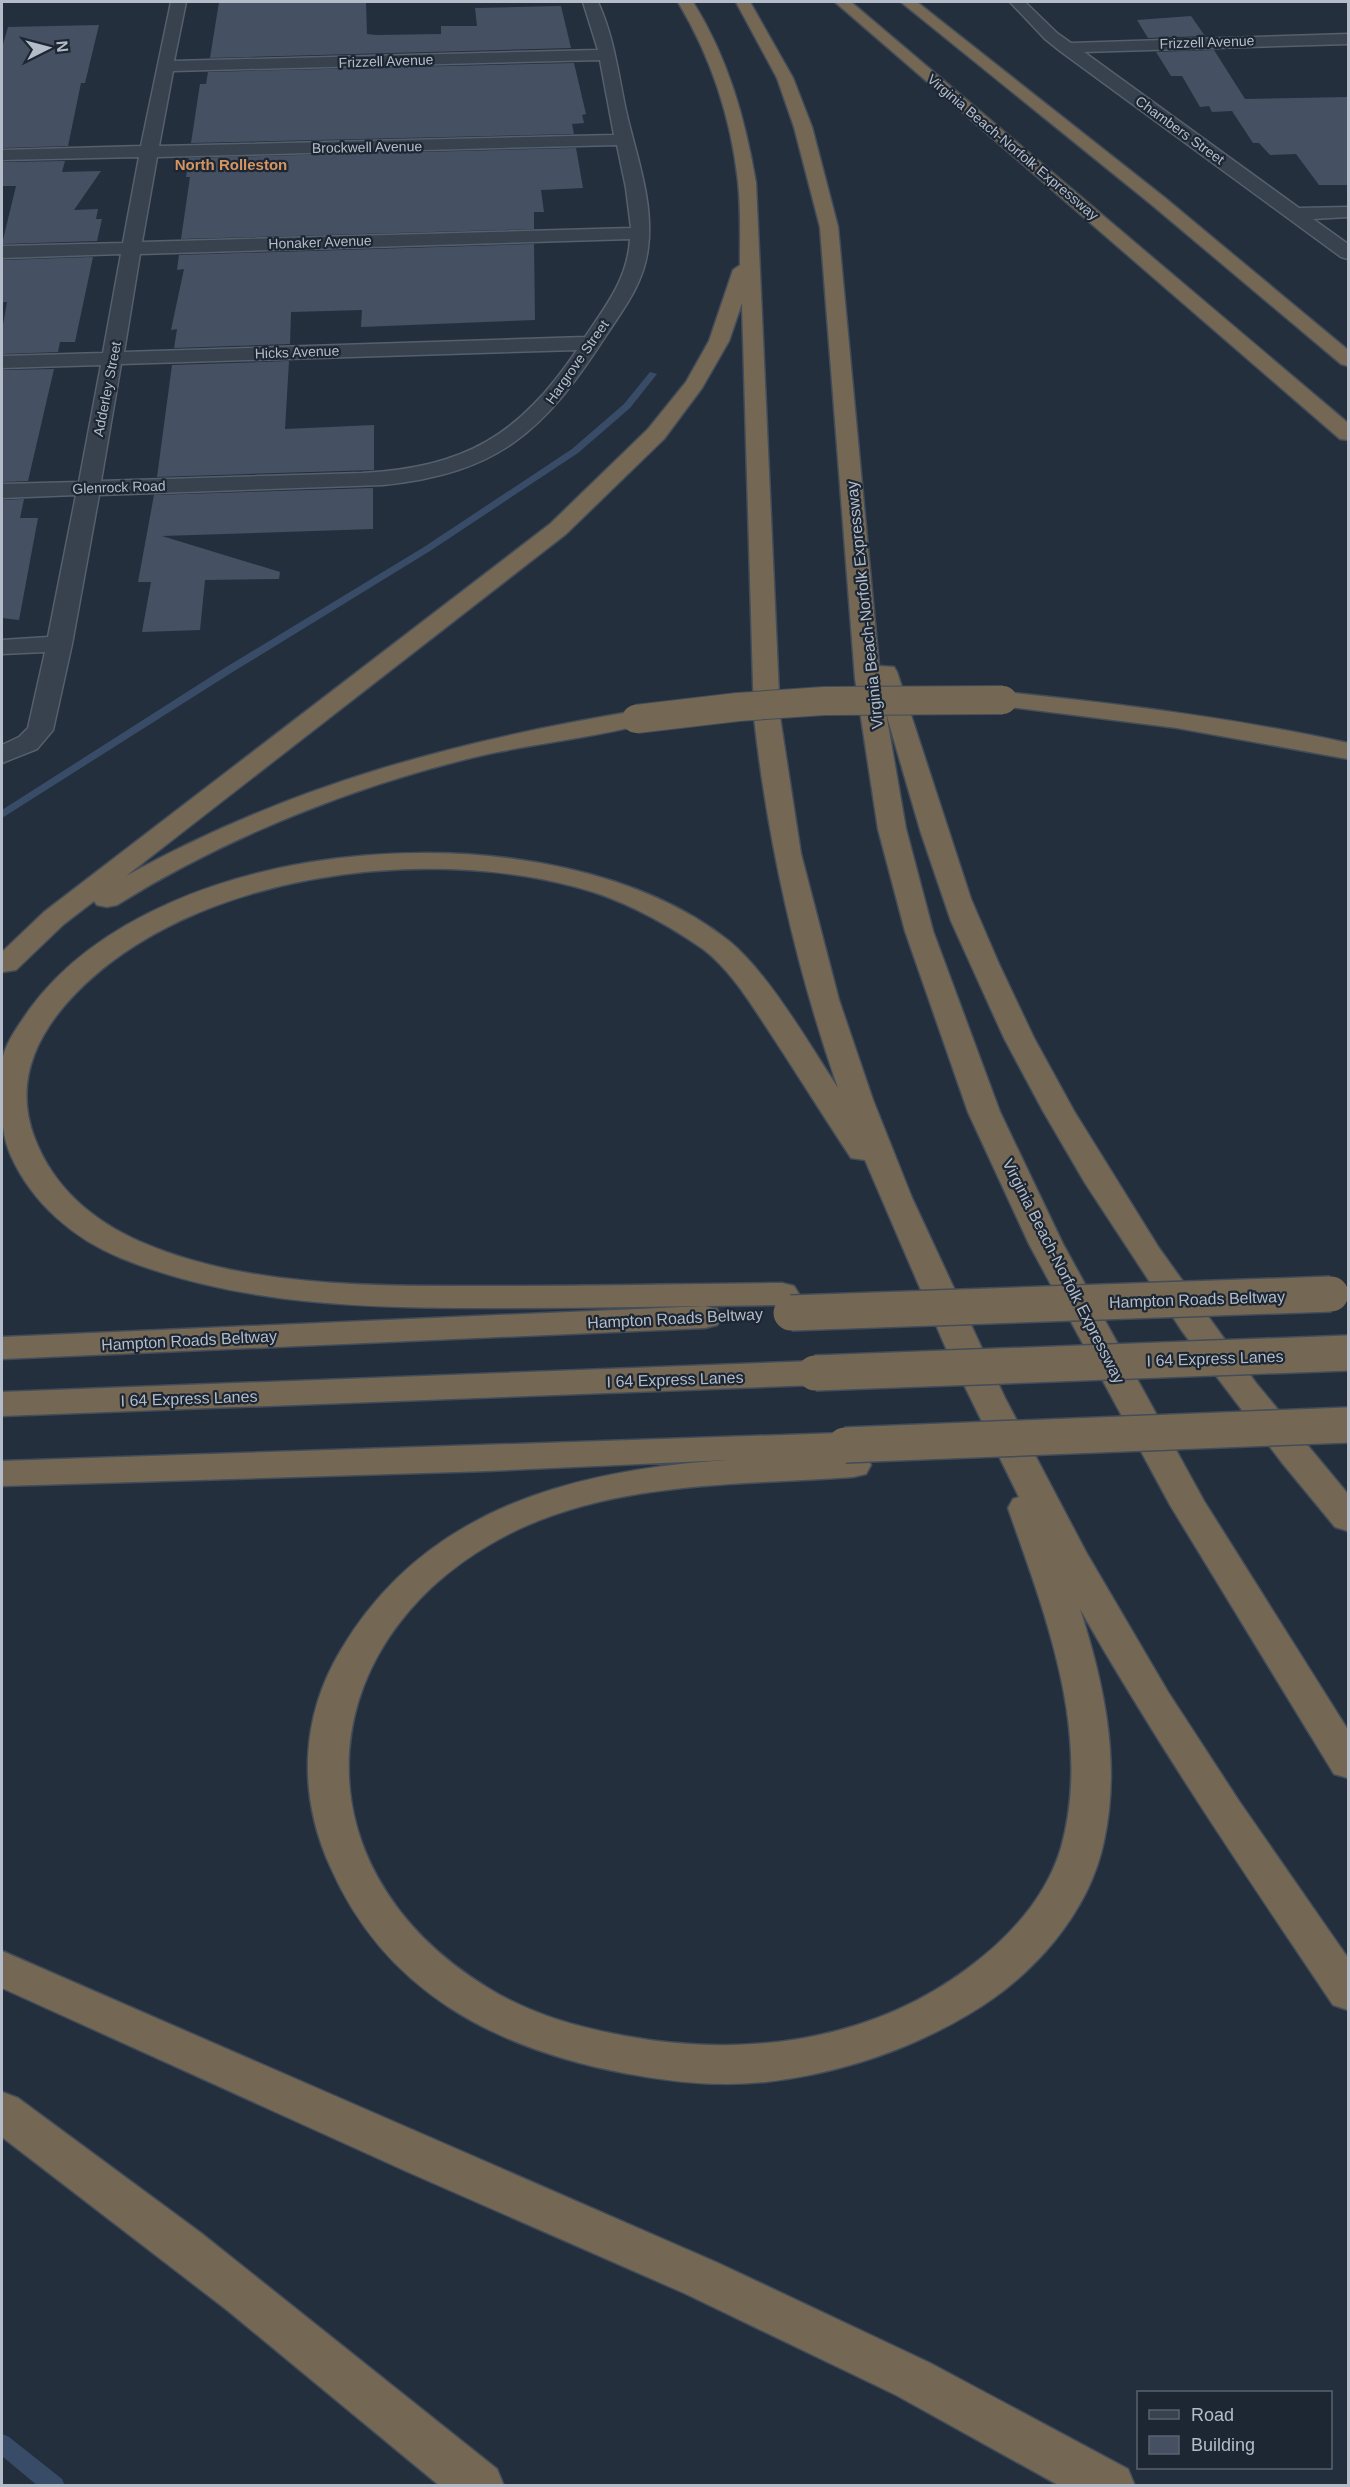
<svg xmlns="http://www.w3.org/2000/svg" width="1350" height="2487" font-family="Arial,sans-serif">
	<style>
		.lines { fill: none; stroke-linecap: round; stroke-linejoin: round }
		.stream { fill: #394c67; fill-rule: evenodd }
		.building { fill: #455162 }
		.minor-casing { stroke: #565f6c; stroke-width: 3 }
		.motorway-casing { stroke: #434c59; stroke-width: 3 }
		.minor { fill: #38414e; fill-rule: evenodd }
		.motorway { fill: #746855; fill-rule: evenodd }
		.motorway-bridge-far1-casing { stroke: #434c59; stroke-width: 30; stroke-linecap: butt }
		.motorway-bridge-casing { stroke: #434c59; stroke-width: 38; stroke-linecap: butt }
		.motorway-bridge-far1 { stroke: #746855; stroke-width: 28 }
		.motorway-bridge { stroke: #746855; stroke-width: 35 }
		.labels { text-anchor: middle; stroke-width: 4.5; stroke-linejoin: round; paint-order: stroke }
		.far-street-label { font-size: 14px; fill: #b4bcc9; stroke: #1d2633 }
		.far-neighbourhood-label { font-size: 15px; font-weight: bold; fill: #d59563; stroke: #1d2633 }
		.street-label { font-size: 16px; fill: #b4bcc9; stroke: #1d2633 }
	</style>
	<rect width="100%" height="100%" fill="#242f3e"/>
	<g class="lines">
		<!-- stream -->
		<path class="stream" d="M650,372L657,374L630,408L578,453L430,551L231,673L2,818V810L223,669L424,547L572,449L624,404Z
			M2,2434L9,2437L62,2479L65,2486H38L2,2456Z"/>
	</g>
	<!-- building -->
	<path class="building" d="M219,2H366L367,34L376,35L441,34V26H477L475,8L561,6L571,48L210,58Z
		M1191,16L1205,36L1148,38L1137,20Z
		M99,25L85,83H81L68,146L2,148V48L8,27Z
		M1214,50L1245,99L1348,97V185H1319L1296,154L1270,155L1259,143H1253L1232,111L1212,112L1209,106L1200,107L1182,76H1171L1156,52Z
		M574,63L586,114L582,115L584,123L572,124L574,134L191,143L200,84H206L208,72Z
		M576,148L583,188L541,190L544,212H534V229L181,239L190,177H186L189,158Z
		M65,161L62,172L101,171L74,210L98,209L96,219H102L97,241L2,244L16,186H2V162Z
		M534,244L535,320L361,327L362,310L291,312L290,344L174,348L177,329L171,330L184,269L177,270L179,255Z
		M93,257L75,342H60L58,352L2,354V331L7,302H2V260Z
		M289,361L285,429L374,425V470L157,477L172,365Z
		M54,369L28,481L2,482V370Z
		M373,488V529L162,536L280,572L279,579L205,580L200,630L142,632L151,582H138L154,495Z
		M24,499L20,518H38L19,620L2,618V500Z"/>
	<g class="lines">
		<!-- minor casing -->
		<g class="minor-casing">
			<path id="minor" d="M171,2H186L174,61L598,50L583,2H598C614,37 618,73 626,111C636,155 654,202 648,248C644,283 624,308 605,337C544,431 499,473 383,485L99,495L72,644L53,730L37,749L2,763V745L19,737L28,728L45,652L2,654V640L48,637L76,495L2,498V484L79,482L101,365L2,368V356L103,353L121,254L2,258V246L123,243L139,157L2,160V150L141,146ZM600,60L614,135L159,146L173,71ZM617,145L626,188L631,228L142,242L157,157ZM630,239C628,278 606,306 585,337L124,352L140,254ZM577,350C519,436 465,467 362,473L101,481L121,364Z
				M1010,2H1025L1057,33L1071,43L1348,34V44L1084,52L1299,208L1348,207V217L1313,219L1348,244V259L1341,257L1060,51L1045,39Z"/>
		</g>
		<!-- motorway casing -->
		<g class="motorway-casing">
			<path id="motorway" d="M678,2H693C728,58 745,118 756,183L780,717L801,854L839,1000L873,1100L912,1198L1005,1398L1086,1552L1168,1692L1239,1801L1348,1958V2010L1333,2005C1245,1874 1158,1746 1080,1609C1104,1684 1121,1762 1104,1841C1089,1914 1032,1977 969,2014C907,2051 836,2074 765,2082C717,2087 671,2082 624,2073C495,2048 385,1992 330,1866C298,1795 300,1718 341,1650C425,1508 574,1470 728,1460L488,1471L2,1486V1461L842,1433L855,1436L860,1445L855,1453L866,1456L871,1465L866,1474L853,1477C742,1485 622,1481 519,1529C310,1628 286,1865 488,1988C530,2014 576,2027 625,2036C743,2058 869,2042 967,1969C1009,1938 1046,1898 1061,1848C1093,1734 1045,1614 1008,1508L1013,1499L1019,1497L945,1346L865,1160L851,1158C821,1113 793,1067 763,1022C746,996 728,968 703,949C664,922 622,899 576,887C420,845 192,874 76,993C36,1034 13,1083 35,1139C54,1188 93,1221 141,1242C248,1288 372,1286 487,1286C586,1286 684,1284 782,1283L794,1286L799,1294L794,1302L782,1305C689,1306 595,1308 502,1308C374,1308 242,1307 121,1258C74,1239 32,1203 11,1156C1,1133 2,1114 2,1090C2,1081 0,1070 2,1061C5,1043 19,1025 29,1010C162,827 558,804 729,941C769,974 809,1044 838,1088C796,967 768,844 754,717L742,303L729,341L702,388L664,439L566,534L126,876C288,786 455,741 636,711L645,714L649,719L645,724C594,737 540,743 488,754C361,783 227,836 117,905L107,907L97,905L94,901L64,924L16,970L2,972V952L44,912L550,524L648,429L686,382L709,341L733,270L740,265C740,237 741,209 738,181C731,118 711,57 678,2Z
				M736,2H750L793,78L812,127L838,227L879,666L894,667L897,672L971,899L999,964L1034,1038L1074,1111L1159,1248L1256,1383L1348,1494V1531L1335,1527L1283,1464L1182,1331L1085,1183L1043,1111L1004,1038L951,921L921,833L886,713L906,829L933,931L1000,1112L1063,1244L1204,1501L1348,1730V1778L1334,1774L1170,1505L1029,1244L968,1112L905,931L878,829L855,678L820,227L794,127L777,78Z
				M835,2H851L1348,423V440L1340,439Z
				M901,2H917L1164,197L1348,350V366L1341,364L1152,205Z
				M1003,692C1119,704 1234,718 1348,743V759L1177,728L994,705L990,700L994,695Z
				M705,1306L717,1309L722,1317L717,1325L705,1328L2,1359V1337Z
				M815,1361L827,1365L832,1373L827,1381L815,1385L2,1416V1392Z
				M2,1951L718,2263L930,2363L1128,2469L1135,2486H1060L896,2395L684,2293L408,2172L2,1988Z
				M2,2092L18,2098L201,2233L497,2469L504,2486H440L227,2310L2,2137Z"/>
		</g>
		<!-- minor -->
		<use href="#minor" class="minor"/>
		<!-- motorway -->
		<use href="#motorway" class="motorway"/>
		<!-- motorway-bridge-far1 casing -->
		<g class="motorway-bridge-far1-casing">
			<path id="motorway-bridge-far1" d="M636,719L738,707L824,701L1003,700"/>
		</g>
		<!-- motorway-bridge casing -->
		<g class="motorway-bridge-casing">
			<path id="motorway-bridge" d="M791,1313L1331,1294
				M815,1373L1348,1353
				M845,1445L1348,1425"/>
		</g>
		<!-- motorway-bridge-far1 -->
		<use href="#motorway-bridge-far1" class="motorway-bridge-far1"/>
		<!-- motorway-bridge -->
		<use href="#motorway-bridge" class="motorway-bridge"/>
	</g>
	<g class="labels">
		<!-- far-street labels -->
		<g class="far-street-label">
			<text transform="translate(1207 42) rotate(-2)" y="5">Frizzell Avenue</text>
			<text transform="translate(386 61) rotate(-2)" y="5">Frizzell Avenue</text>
			<text transform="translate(1180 130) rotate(36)" y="5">Chambers Street</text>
			<text transform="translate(367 147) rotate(-1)" y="5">Brockwell Avenue</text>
			<text transform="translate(1013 147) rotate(40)" y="5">Virginia Beach-Norfolk Expressway</text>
			<text transform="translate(320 242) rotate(-2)" y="5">Honaker Avenue</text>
			<text transform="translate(297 352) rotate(-2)" y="5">Hicks Avenue</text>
			<text transform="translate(577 362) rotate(-55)" y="5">Hargrove Street</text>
			<text transform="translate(107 389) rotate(-79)" y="5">Adderley Street</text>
			<text transform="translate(119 487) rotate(-2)" y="5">Glenrock Road</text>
		</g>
		<!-- far-neighbourhood labels -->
		<g class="far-neighbourhood-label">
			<text x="231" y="170">North Rolleston</text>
		</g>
		<!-- street labels -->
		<g class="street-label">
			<text transform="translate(864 605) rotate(-96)" y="6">Virginia Beach-Norfolk Expressway</text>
			<text transform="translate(1064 1271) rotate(63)" y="6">Virginia Beach-Norfolk Expressway</text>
			<text transform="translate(1197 1299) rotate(-2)" y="6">Hampton Roads Beltway</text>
			<text transform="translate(675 1318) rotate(-3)" y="6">Hampton Roads Beltway</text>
			<text transform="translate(189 1340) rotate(-3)" y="6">Hampton Roads Beltway</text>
			<text transform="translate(1215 1358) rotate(-2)" y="6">I 64 Express Lanes</text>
			<text transform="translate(675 1379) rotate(-2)" y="6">I 64 Express Lanes</text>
			<text transform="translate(189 1398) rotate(-2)" y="6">I 64 Express Lanes</text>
		</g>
	</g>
	<!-- border -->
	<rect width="1350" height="2487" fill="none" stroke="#b4bcc9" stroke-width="6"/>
	<!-- legend -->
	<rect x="1137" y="2391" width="195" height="78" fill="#1d2633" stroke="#59626f" stroke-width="1.5"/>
	<rect x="1149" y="2410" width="30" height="9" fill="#38414e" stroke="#59626f" stroke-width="1.5"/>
	<text x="1191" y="2421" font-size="18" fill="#b4bcc9">Road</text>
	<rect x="1149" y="2436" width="30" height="18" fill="#455162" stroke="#59626f" stroke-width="1.5"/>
	<text x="1191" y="2451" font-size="18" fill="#b4bcc9">Building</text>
	<!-- north arrow -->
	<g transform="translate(48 48) rotate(84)" stroke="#1d2633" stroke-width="4.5" paint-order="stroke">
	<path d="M0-4.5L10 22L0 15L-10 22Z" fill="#b4bcc9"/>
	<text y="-9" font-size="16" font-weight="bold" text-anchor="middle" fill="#b4bcc9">N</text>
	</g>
</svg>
